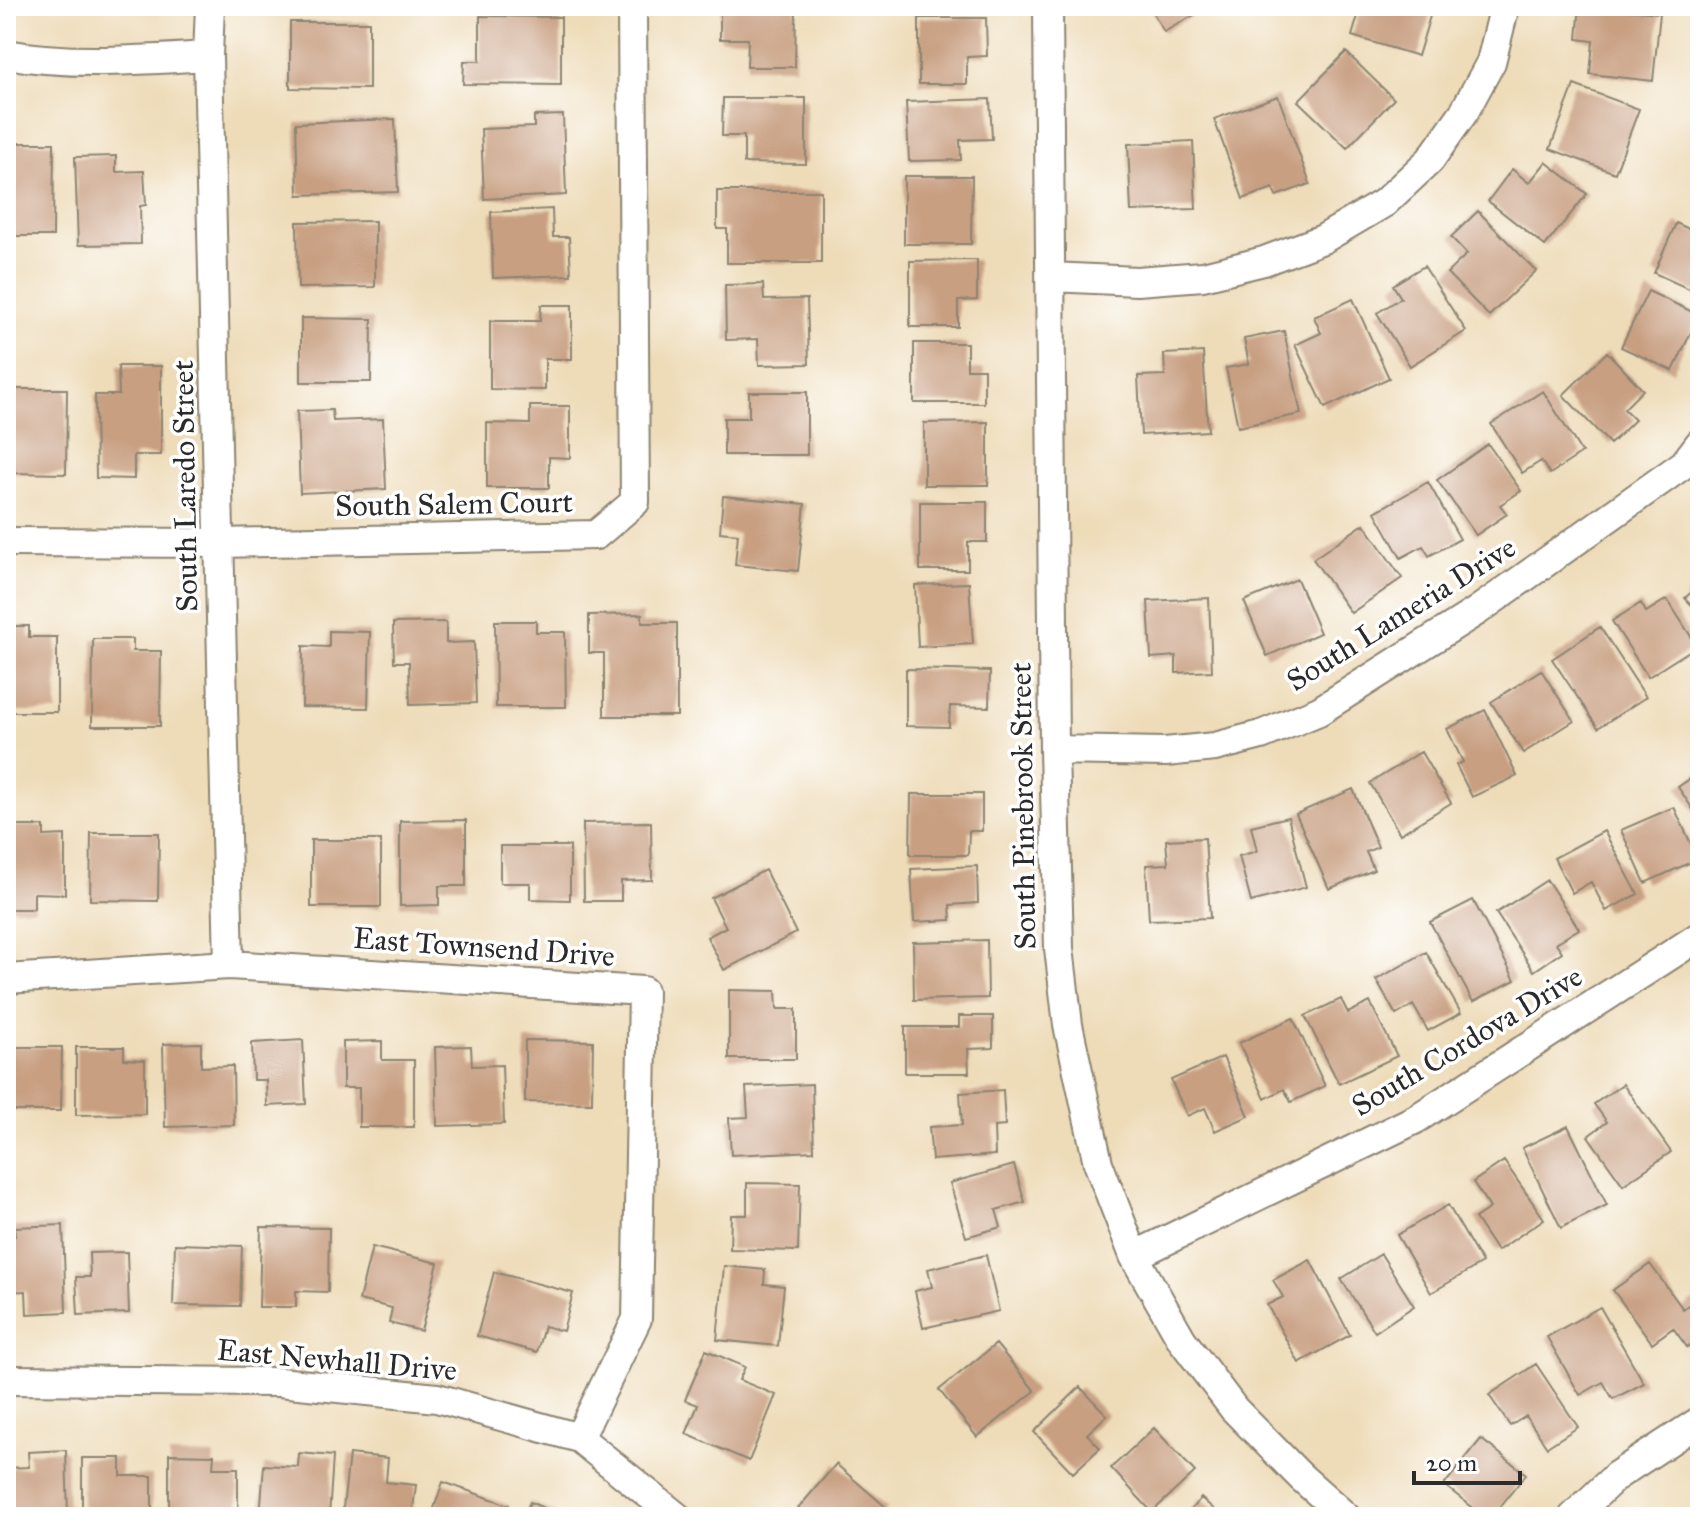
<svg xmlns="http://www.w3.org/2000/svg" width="1706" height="1523" font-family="'IM FELL Great Primer',serif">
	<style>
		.building { fill: #c89f81 }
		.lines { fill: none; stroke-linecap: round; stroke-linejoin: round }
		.street-casing { stroke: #8c8472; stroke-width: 32 }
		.street { stroke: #fff; stroke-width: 28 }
		.labels { text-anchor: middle; stroke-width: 7; stroke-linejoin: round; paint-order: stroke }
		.street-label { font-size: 30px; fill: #2b2b2b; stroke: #fff }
	</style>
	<rect width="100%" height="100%" fill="#fff"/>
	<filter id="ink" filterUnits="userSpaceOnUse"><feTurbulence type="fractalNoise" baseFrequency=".0125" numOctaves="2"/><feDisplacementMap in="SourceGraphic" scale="16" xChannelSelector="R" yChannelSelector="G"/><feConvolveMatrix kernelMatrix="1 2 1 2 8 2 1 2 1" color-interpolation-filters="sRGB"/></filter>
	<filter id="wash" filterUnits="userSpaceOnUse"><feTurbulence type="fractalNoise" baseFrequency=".006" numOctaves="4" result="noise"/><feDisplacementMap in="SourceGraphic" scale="32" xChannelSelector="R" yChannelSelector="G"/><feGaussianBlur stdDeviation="1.8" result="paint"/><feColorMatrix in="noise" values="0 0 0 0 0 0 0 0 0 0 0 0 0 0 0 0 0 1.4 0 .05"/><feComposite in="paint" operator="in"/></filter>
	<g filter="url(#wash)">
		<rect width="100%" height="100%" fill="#eedcb9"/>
		<g id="blocks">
			<!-- building -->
			<path class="building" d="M720,6H796L795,67H747L748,39H720Z
				M1149,6H1210L1164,32Z
				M1361,6H1433L1418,56L1352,36Z
				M1580,6L1660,13L1653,81L1590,74L1593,41L1577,39Z
				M480,16L561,17V85L463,84L464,61H480Z
				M919,18H986L987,56L967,57V84H919Z
				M290,22H369V89L290,88Z
				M1346,52L1394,99L1347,148L1298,101Z
				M1574,85L1639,109L1615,173L1550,149Z
				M1278,96L1310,184L1276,196L1273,188L1243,199L1214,119Z
				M723,98H806V164L744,163V136H722Z
				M990,99L992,139L960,140L961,160L909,161L906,102Z
				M563,115L566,195L484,199L481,129L534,127V116Z
				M395,119L398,192L298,195L296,123Z
				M1193,141L1196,209L1131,211L1128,144Z
				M6,143H54L53,236H6Z
				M116,156V172L144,171L146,205L140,206L141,244L78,245L75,157Z
				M1546,162L1587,194L1545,246L1488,201L1512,169L1529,183Z
				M904,176H972L971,244H904Z
				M717,191H821V263H727V229H717Z
				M552,209L553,237H569L571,275L493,278L491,212Z
				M1478,211L1536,271L1489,316L1447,273L1467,254L1451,237Z
				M375,221V287L298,288L297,222Z
				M1676,223L1700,234V294L1654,273Z
				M977,260V300L958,301V327H910V261Z
				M1424,266L1466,331L1410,366L1377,313L1401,298L1393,285Z
				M763,284L764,300L807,299L809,364L759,365L758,339L726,340L725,285Z
				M1648,291L1699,315L1673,371L1621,347Z
				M1353,299L1389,378L1325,408L1295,345L1321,333L1314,317Z
				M541,305H572V359H545V390L490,389V321H540Z
				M301,318L372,319L371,382H301Z
				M1284,331L1301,414L1238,427L1226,368L1249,364L1244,339Z
				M914,343H967V369H984V403H914Z
				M1203,352L1208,431L1141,435L1138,376L1165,375L1164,354Z
				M1607,352L1643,390L1624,409L1635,420L1610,444L1563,395Z
				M118,366H161V455H134V479L96,478L95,395H119Z
				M6,389H67L66,474L10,473L11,445L6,444Z
				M1543,391L1582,453L1550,474L1541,461L1522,473L1491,424Z
				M749,392H807V455H724V418H749Z
				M530,406H570V458L549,457V488H487V423L530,424Z
				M332,410L333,421L383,419L386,489L300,493L297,411Z
				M988,422V485H924V423Z
				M1488,444L1521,491L1500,505L1507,514L1476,535L1437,480Z
				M1428,482L1460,539L1429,556L1423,546L1401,558L1375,512Z
				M723,496L805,504L798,571L735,565L738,534L720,532Z
				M920,502H987V542H968V570H920Z
				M1364,524L1402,578L1351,613L1313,559Z
				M1297,579L1320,633L1267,656L1244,601Z
				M969,583L973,644L918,647L915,585Z
				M1700,584V614L1685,598Z
				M1209,598L1212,671L1176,673V656L1151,658L1148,601Z
				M1667,599L1697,646L1648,677L1612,621L1641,603L1646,612Z
				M642,614V623H677V716H604V653H589V615Z
				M495,621H536V632H565L566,707H496Z
				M446,622V643L474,642L476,703L410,705L409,662H394L393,623Z
				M6,626H29V637H57V712H6Z
				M1600,627L1646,697L1598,728L1552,659Z
				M329,631L370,632L368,708L302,707L303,646L329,647Z
				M93,639H133V651H161L160,726H92Z
				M906,669L990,671L989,707L950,706L949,727L906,726Z
				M1541,670L1574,721L1523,753L1491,702Z
				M1485,710L1517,776L1472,797L1456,765L1463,762L1447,729Z
				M1421,752L1451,803L1400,834L1370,783Z
				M1700,772V820L1678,787Z
				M1353,789L1378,847L1366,852L1374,870L1329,889L1296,814Z
				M911,794H982V831H969L968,855H910Z
				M1674,807L1698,859L1645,883L1621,830Z
				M1288,817L1306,887L1251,902L1239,856L1257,851L1251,826Z
				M466,820V886H439V905L400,906V821Z
				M651,822L652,880L621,881V901H584L583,823Z
				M6,826H44V836L65,835V894L34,893V909H6Z
				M1604,831L1638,894L1606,911L1591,882L1572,893L1554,858Z
				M91,833H159L158,901L90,900Z
				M1205,838L1210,918L1149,920L1146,865L1168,864L1166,840Z
				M311,840H381V907H311Z
				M500,846H570V900L530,899V883H500Z
				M977,866L978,903L950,905L951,920L914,922L911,869Z
				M765,870L796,933L724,970L707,937L726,927L711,898Z
				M1547,880L1579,929L1556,943L1562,952L1534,971L1496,913Z
				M1473,900L1515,980L1473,1002L1430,922Z
				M987,940L988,998L914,1000L913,942Z
				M1426,952L1461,1013L1428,1031L1413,1005L1396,1015L1376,980Z
				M729,990L776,991L777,1009H796V1059H729Z
				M1341,999L1348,1013L1370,1002L1397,1056L1339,1084L1305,1016Z
				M959,1016H993V1048L968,1049L969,1073H905V1027H959Z
				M1293,1018L1325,1086L1291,1102L1284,1089L1265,1099L1239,1043Z
				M303,1040L306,1104L267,1106L266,1080H253L252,1043Z
				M525,1040L593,1041L592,1103L525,1102Z
				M382,1041V1060H414V1127H359V1088H343V1042Z
				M201,1043V1067L233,1066L234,1125L165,1127L163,1044Z
				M471,1046L472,1066L502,1065L504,1124L437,1126L435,1047Z
				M6,1047H62L61,1111H6Z
				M76,1047H124V1059L145,1060V1114L76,1115Z
				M1223,1057L1249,1116L1215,1131L1205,1108L1187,1116L1171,1080Z
				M812,1084L814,1151L731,1155L729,1118L748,1117L746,1087Z
				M1623,1084L1671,1152L1623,1185L1588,1136L1607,1122L1594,1104Z
				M1003,1090L1005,1126L994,1127L995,1155L932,1160L929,1127L962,1125L960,1093Z
				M1568,1126L1607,1205L1561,1228L1522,1148Z
				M1504,1161L1544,1219L1497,1251L1475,1218L1490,1208L1473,1182Z
				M1014,1165L1025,1202L996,1210L1001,1227L966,1237L950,1183Z
				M747,1183L800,1184L798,1251L730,1249L731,1215H747Z
				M1448,1205L1482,1263L1431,1293L1397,1235Z
				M63,1225L66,1312L27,1314L26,1291L6,1292V1236H15L14,1227Z
				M261,1227L329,1228L328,1292L296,1291V1307H259Z
				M175,1244L242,1246L240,1306L173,1305Z
				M372,1247L438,1263L421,1331L389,1323L392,1308L359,1300Z
				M127,1252L129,1313L78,1315L76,1277H90L89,1253Z
				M1381,1254L1414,1306L1375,1332L1341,1279Z
				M986,1255L999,1311L923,1328L915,1291L932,1287L928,1269Z
				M1310,1260L1350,1335L1299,1363L1267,1305L1283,1297L1273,1280Z
				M1650,1264L1683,1309L1695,1300L1700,1307V1337L1687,1347L1673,1328L1652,1343L1613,1290Z
				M724,1266L765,1270L764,1284L784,1286L778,1346L717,1340Z
				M494,1272L573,1293L563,1331L544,1326L537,1352L477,1336Z
				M1600,1307L1644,1383L1613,1399L1603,1382L1580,1395L1547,1337Z
				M996,1344L1035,1391L977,1437L939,1390Z
				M706,1350L745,1367L739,1380L776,1395L749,1461L686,1434L698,1405L685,1400Z
				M1536,1364L1578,1427L1547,1447L1526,1416L1510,1426L1489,1395Z
				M1080,1387L1107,1415L1087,1434L1100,1448L1073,1473L1034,1432Z
				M1154,1428L1195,1472L1152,1512L1111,1468Z
				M1481,1439L1526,1474L1492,1517H1485L1444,1485Z
				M66,1450L68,1516L6,1517V1468L29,1467L28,1452Z
				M299,1453L333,1456L329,1517H260L264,1465L298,1467Z
				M169,1454L214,1455L213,1468H238V1517H169Z
				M349,1454L388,1458L386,1482L416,1485L412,1517H342Z
				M82,1458H121V1476H152V1517H82Z
				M836,1464L887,1508L879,1517H799L794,1513Z
				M443,1482L509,1505L504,1517H431Z
				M1201,1498L1223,1517H1184Z
				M530,1502L564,1517H523Z"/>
		</g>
	</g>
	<g filter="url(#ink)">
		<use href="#blocks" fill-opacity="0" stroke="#8c8472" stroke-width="2"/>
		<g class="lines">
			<!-- street casing -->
			<g class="street-casing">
				<path id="street" d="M210,6L208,56L229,965
					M1048,6L1054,750L1059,948L1068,1025L1098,1163L1134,1256L1182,1340L1234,1409L1301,1477L1346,1517
					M6,54C73,66 140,60 208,56
					M1051,277L1137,281L1203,276L1264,261L1323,239L1384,203L1430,160L1464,112L1491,62L1505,6
					M6,542L220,543L596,535L635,502L632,6
					M1054,750L1165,752L1215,747L1261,735L1319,711L1477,611L1684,464L1700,443
					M6,979L229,965L643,991L637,1319L579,1438
					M1134,1256L1416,1119L1700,936
					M6,1380L279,1382L437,1398L579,1438L677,1517
					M1573,1517L1616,1476L1700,1421"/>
			</g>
			<!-- street -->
			<use href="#street" class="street"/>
		</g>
	</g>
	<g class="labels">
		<!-- street labels -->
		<g class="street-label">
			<text transform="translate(185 486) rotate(-91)" y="10">South Laredo Street</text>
			<text transform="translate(454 504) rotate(-1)" y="10">South Salem Court</text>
			<text transform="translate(1401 614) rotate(-32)" y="10">South Lameria Drive</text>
			<text transform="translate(1023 806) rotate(-91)" y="10">South Pinebrook Street</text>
			<text transform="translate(484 947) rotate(4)" y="10">East Townsend Drive</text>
			<text transform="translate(1467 1041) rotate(-31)" y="10">South Cordova Drive</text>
			<text transform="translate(337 1360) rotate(5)" y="10">East Newhall Drive</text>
		</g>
	</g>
	<!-- margin -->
	<rect width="1706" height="1523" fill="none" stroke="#fff" stroke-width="32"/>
	<!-- scale -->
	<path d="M1414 1471v12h106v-12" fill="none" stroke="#2b2b2b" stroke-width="4"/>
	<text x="1426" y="1471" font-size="24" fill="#2b2b2b" stroke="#ffffff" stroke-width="6" paint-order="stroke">20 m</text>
</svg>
